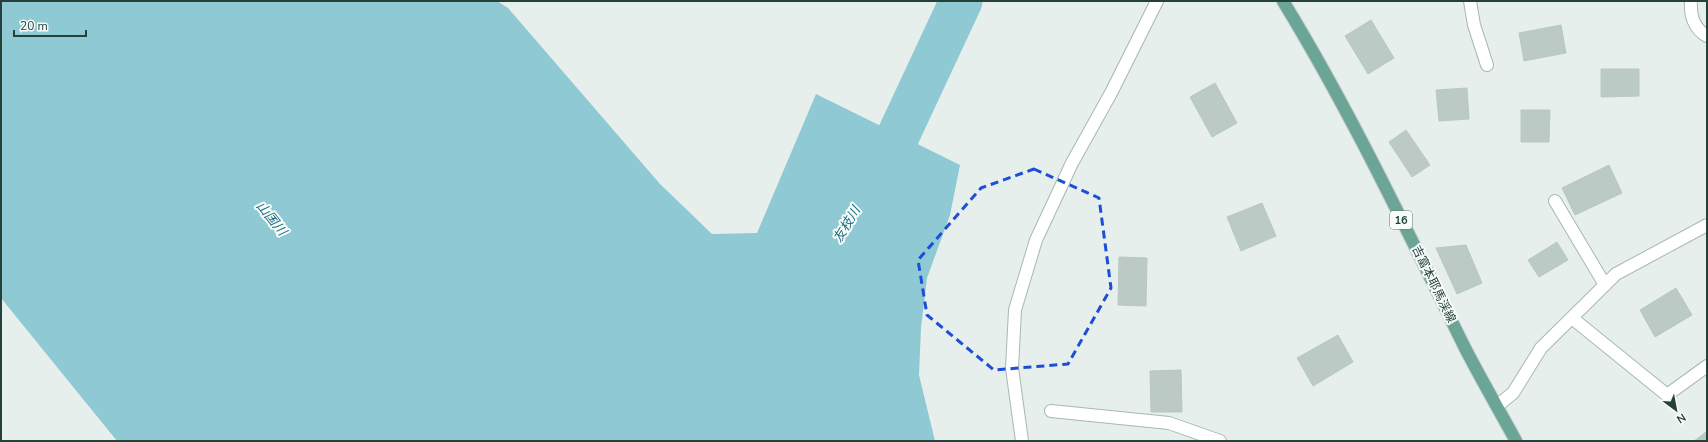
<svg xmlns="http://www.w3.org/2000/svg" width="1708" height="442" font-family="'Nunito Sans','Noto Sans JP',sans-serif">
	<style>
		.water { fill: #8ec9d4 }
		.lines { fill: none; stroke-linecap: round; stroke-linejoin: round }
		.river { stroke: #8ec9d4; stroke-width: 43 }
		.building { fill: #bbcac4; stroke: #b8c9c2 }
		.minor-casing { stroke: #a8b8b2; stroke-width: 14 }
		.major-casing { stroke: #c2cac8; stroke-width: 14 }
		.minor { stroke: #fff; stroke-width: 12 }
		.major { stroke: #6aa596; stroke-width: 12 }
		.marked { fill: none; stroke: #1d4ed8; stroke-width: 3; stroke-dasharray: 8 5; stroke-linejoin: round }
		.labels { text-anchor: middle; stroke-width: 4; stroke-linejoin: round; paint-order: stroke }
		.shield { fill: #f7fbf9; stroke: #637a73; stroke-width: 1 }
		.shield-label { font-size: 11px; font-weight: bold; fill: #24423a }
		.street-label { font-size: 12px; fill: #24423a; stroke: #f7fbf9 }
		.water-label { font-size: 13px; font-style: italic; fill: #1c6f80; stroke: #f7fbf9 }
	</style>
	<rect width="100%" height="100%" fill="#e6efeb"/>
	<!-- water -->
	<path class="water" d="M1,1H497L508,8L660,184L712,234L757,233L816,94L960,165L950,215L927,278L921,328L919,375L935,441H117L1,298Z"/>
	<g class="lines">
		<!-- river -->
		<path class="river" d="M869,185L897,138L961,1"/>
	</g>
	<!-- building -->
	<path class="building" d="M1371,20L1394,58L1368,74L1345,36Z
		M1561,25L1566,53L1524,61L1519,33Z
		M1601,69H1639V96L1601,97Z
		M1215,83L1237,123L1212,137L1190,97Z
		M1467,88L1469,119L1439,121L1436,90Z
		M1521,110H1550L1549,142H1521Z
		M1406,130L1430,165L1412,177L1389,142Z
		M1609,165L1622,193L1575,215L1562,188Z
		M1262,203L1276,236L1241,251L1227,217Z
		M1557,242L1568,260L1539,277L1528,260Z
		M1466,245L1482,283L1457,294L1436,248Z
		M1119,257L1147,258L1146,306L1118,305Z
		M1676,288L1692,315L1655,337L1640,310Z
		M1338,335L1353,362L1313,386L1297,358Z
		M1181,370L1182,412H1151L1150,371Z
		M1706,432L1707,441H1694Z"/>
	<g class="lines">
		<!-- minor casing -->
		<g class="minor-casing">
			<path id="minor" d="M1470,1L1474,25L1487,65
				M1691,1C1690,15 1694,29 1707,36
				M1555,201L1605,285
				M1572,318L1667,395L1707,366
				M1497,406L1513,393L1541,348L1616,274L1707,225
				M1051,411L1169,423L1220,441
				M1022,441L1012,368L1015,310L1036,240L1072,163L1111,93L1157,1"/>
		</g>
		<!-- major casing -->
		<g class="major-casing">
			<path id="major" d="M1283,1C1351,112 1407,231 1465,348C1481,379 1499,410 1516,441"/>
		</g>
		<!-- minor -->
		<use href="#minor" class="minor"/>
		<!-- major -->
		<use href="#major" class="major"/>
	</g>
	<!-- marked area -->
	<path class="marked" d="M1034,169L1099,198L1111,288L1068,364L994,370L927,315L918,260L981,188Z"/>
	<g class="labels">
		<!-- shield labels -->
		<rect class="shield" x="1390" y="211" width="22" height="18" rx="3"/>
		<g class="shield-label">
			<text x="1401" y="224">16</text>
		</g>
		<!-- street labels -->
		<g class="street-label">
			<text transform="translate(1434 284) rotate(64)" y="4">吉富本耶馬渓線</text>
		</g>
		<!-- water labels -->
		<g class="water-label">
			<text transform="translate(272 218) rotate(51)" y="5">山国川</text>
			<text transform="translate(846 224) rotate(-59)" y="5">友枝川</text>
		</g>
	</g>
	<!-- border -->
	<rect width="1708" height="442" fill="none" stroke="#24423a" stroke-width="4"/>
	<!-- north arrow -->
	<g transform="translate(1676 410) rotate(148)" stroke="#f7fbf9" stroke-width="3" paint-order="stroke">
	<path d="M0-3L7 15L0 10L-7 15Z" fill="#24423a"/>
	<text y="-6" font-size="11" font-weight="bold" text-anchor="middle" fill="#24423a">N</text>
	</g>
	<!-- scale -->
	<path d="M14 30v6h72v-6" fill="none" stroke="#24423a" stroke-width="2"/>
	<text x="20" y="30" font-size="12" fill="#24423a" stroke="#f7fbf9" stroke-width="3" paint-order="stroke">20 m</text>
</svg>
